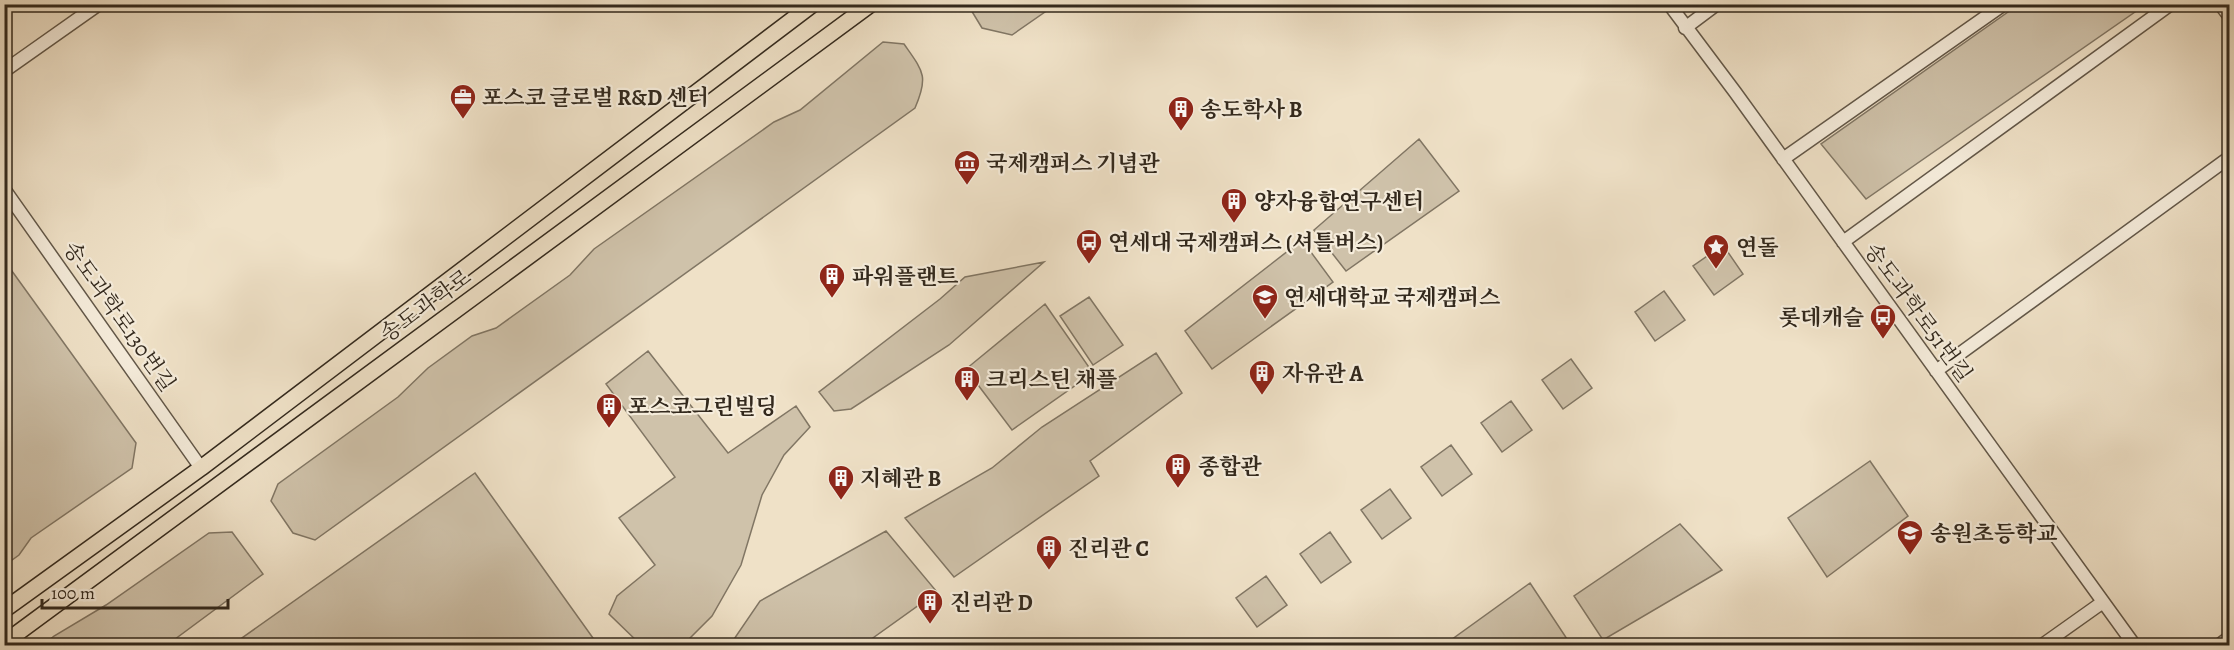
<svg xmlns="http://www.w3.org/2000/svg" width="2234" height="650" font-family="Alegreya,'Noto Serif KR',serif">
	<style>
		.green { fill: #cfc2aa; stroke: #817664; stroke-width: 1.5 }
		.lines { fill: none; stroke-linecap: round; stroke-linejoin: round }
		.minor-casing { stroke: #625748; stroke-width: 15 }
		.major-casing { stroke: #33291d; stroke-width: 18 }
		.minor { stroke: #f5ecdb; stroke-width: 12 }
		.major { stroke: #efe1c7; stroke-width: 15 }
		.labels { text-anchor: middle; stroke-width: 4.5; stroke-linejoin: round; paint-order: stroke }
		.poi-label { font-size: 22px; font-weight: bold; fill: #33291d; stroke: #f5ecdb; text-anchor: start }
		.street-label { font-size: 22px; fill: #33291d; stroke: #f5ecdb }
	</style>
	<rect width="100%" height="100%" fill="#efe1c7"/>
	<filter id="stains"><feTurbulence type="fractalNoise" baseFrequency=".00333" numOctaves="4"/><feColorMatrix values="0 0 0 0 .2 0 0 0 0 .09 0 0 0 0 .02 0 0 0 .5 -.17"/></filter>
	<radialGradient id="worn" r=".72"><stop offset=".6" stop-color="#630" stop-opacity="0"/><stop offset="1" stop-color="#630" stop-opacity=".3"/></radialGradient>
	<!-- green -->
	<path class="green" d="M968,5H1055L1012,35L982,28Z
		M2018,5H2145L1866,199L1821,144Z
		M883,42L904,44C923,71 929,76 915,108L315,540L293,533L271,501L278,484L398,397L428,368L472,336L496,328L570,275L594,249L774,122L800,110Z
		M1419,139L1459,191L1346,271L1314,230Z
		M1302,240L1333,282L1212,369L1185,331Z
		M1723,245L1743,274L1714,295L1693,266Z
		M4,260L136,443L132,468L31,538L19,555L5,565Z
		M1044,262L949,345L851,409L834,411L819,392L940,299L965,277Z
		M1664,291L1685,320L1655,341L1635,312Z
		M1089,297L1123,345L1093,365L1060,316Z
		M1045,304L1093,373L1012,430L966,369Z
		M648,351L728,453L796,406L810,427L784,455L762,495L741,565L712,616L683,645H641L609,614L617,596L655,565L619,518L675,477L606,384Z
		M1156,353L1182,393L1090,461L1099,476L954,577L905,518L992,468L1042,427Z
		M1571,359L1592,388L1563,409L1542,380Z
		M1511,401L1532,430L1502,452L1481,423Z
		M1451,445L1472,474L1442,496L1421,467Z
		M1870,461L1908,516L1827,577L1788,518Z
		M475,473L598,645H232Z
		M1390,489L1411,518L1382,539L1361,510Z
		M1680,524L1722,570L1603,640L1574,596Z
		M886,531L937,592L863,645H730L760,601Z
		M232,532L263,574L167,645H43L54,636L106,605L209,533Z
		M1330,532L1351,562L1321,583L1300,554Z
		M1266,576L1287,605L1257,627L1236,598Z
		M1530,583L1571,645H1444Z"/>
	<g class="lines">
		<!-- minor casing -->
		<g class="minor-casing">
			<path id="minor" d="M1669,4L1735,92L2135,646
				M2220,4L2230,17
				M1685,28L1717,4
				M4,71L99,4
				M1783,159L2004,4
				M4,189L201,468
				M1843,242L2171,4
				M1936,371L2230,157
				M2041,646L2103,602
				M2218,646L2230,637"/>
		</g>
		<!-- major casing -->
		<g class="major-casing">
			<path id="major" d="M4,610L201,468L813,4
				M4,643L871,4"/>
		</g>
		<!-- minor -->
		<use href="#minor" class="minor"/>
		<!-- major -->
		<use href="#major" class="major"/>
	</g>
	<!-- icons -->
	<defs>
		<g id="office-pin" transform="scale(1.35)"><path d="M0 17L-7.5 6A9.5 9.5 0 1 1 7.5 6Z" fill="#8f2418" stroke="#f5ecdb"/><path d="M-6-3h4V-5.5h4V-3h4V5H-6ZM-1-4.5V-3h2v-1.5ZM-6 0V1H6V0Z" fill="#fff"/></g>
		<g id="building-pin" transform="scale(1.35)"><path d="M0 17L-7.5 6A9.5 9.5 0 1 1 7.5 6Z" fill="#8f2418" stroke="#f5ecdb"/><path d="M-4-6H4V6H1V3H-1V6H-4ZM-2.5-4.3h1.7v1.8h-1.7ZM.8-4.3h1.7v1.8H.8ZM-2.5-1h1.7V.8h-1.7ZM.8-1h1.7V.8H.8Z" fill="#fff"/></g>
		<g id="museum-pin" transform="scale(1.35)"><path d="M0 17L-7.5 6A9.5 9.5 0 1 1 7.5 6Z" fill="#8f2418" stroke="#f5ecdb"/><path d="M0-6L6-3V-2H-6V-3ZM-5-1h2V3h-2ZM-1-1h2V3h-2ZM3-1h2V3H3ZM-6 4H6V6H-6Z" fill="#fff"/></g>
		<g id="bus-pin" transform="scale(1.35)"><path d="M0 17L-7.5 6A9.5 9.5 0 1 1 7.5 6Z" fill="#8f2418" stroke="#f5ecdb"/><path d="M-5-6H5V4H4V6H2V4H-2V6H-4V4H-5ZM-3.5-4V0h7V-4ZM-3.5 1.2v1.5H-2V1.2ZM2 1.2v1.5H3.5V1.2Z" fill="#fff"/></g>
		<g id="sight-pin" transform="scale(1.35)"><path d="M0 17L-7.5 6A9.5 9.5 0 1 1 7.5 6Z" fill="#8f2418" stroke="#f5ecdb"/><path d="M0-6L1.8-2.2L6-1.7L2.9 1.2L3.7 5.4L0 3.3L-3.7 5.4L-2.9 1.2L-6-1.7L-1.8-2.2Z" fill="#fff"/></g>
		<g id="university-pin" transform="scale(1.35)"><path d="M0 17L-7.5 6A9.5 9.5 0 1 1 7.5 6Z" fill="#8f2418" stroke="#f5ecdb"/><path d="M0-5L7-2L0 1L-7-2ZM-4 1L0 2.5L4 1V4Q0 6-4 4Z" fill="#fff"/></g>
		<g id="school-pin" transform="scale(1.35)"><path d="M0 17L-7.5 6A9.5 9.5 0 1 1 7.5 6Z" fill="#8f2418" stroke="#f5ecdb"/><path d="M0-5L7-2L0 1L-7-2ZM-4 1L0 2.5L4 1V4Q0 6-4 4Z" fill="#fff"/></g>
	</defs>
	<g fill-rule="evenodd">
		<use href="#office-pin" x="463" y="97"/>
		<use href="#building-pin" x="1181" y="109"/>
		<use href="#museum-pin" x="967" y="163"/>
		<use href="#building-pin" x="1234" y="201"/>
		<use href="#bus-pin" x="1089" y="242"/>
		<use href="#sight-pin" x="1716" y="247"/>
		<use href="#building-pin" x="832" y="276"/>
		<use href="#university-pin" x="1265" y="297"/>
		<use href="#bus-pin" x="1883" y="317"/>
		<use href="#building-pin" x="1262" y="373"/>
		<use href="#building-pin" x="967" y="379"/>
		<use href="#building-pin" x="609" y="406"/>
		<use href="#building-pin" x="1178" y="466"/>
		<use href="#building-pin" x="841" y="478"/>
		<use href="#school-pin" x="1910" y="533"/>
		<use href="#building-pin" x="1049" y="548"/>
		<use href="#building-pin" x="930" y="602"/>
	</g>
	<g class="labels">
		<!-- poi labels -->
		<g class="poi-label">
			<text x="482" y="105">포스코 글로벌 R&amp;D 센터</text>
			<text x="1200" y="117">송도학사 B</text>
			<text x="986" y="171">국제캠퍼스 기념관</text>
			<text x="1254" y="209">양자융합연구센터</text>
			<text x="1108" y="250">연세대 국제캠퍼스 (셔틀버스)</text>
			<text x="1736" y="255">연돌</text>
			<text x="852" y="284">파워플랜트</text>
			<text x="1284" y="305">연세대학교 국제캠퍼스</text>
			<text x="1864" y="325" text-anchor="end">롯데캐슬</text>
			<text x="1282" y="381">자유관 A</text>
			<text x="986" y="387">크리스틴 채플</text>
			<text x="628" y="414">포스코그린빌딩</text>
			<text x="1198" y="474">종합관</text>
			<text x="860" y="486">지혜관 B</text>
			<text x="1930" y="541">송원초등학교</text>
			<text x="1068" y="556">진리관 C</text>
			<text x="950" y="610">진리관 D</text>
		</g>
		<!-- street labels -->
		<g class="street-label">
			<text transform="translate(425 305) rotate(-36)" y="8">송도과학로</text>
			<text transform="translate(1919 312) rotate(54)" y="8">송도과학로51번길</text>
			<text transform="translate(120 316) rotate(55)" y="8">송도과학로130번길</text>
		</g>
	</g>
	<!-- margin -->
	<rect width="2234" height="650" fill="none" stroke="#efe1c7" stroke-width="24"/>
	<rect x="6" y="6" width="2222" height="638" fill="none" stroke="#33291d" stroke-width="3"/>
	<rect x="12" y="12" width="2210" height="626" fill="none" stroke="#33291d" stroke-width="1.5"/>
	<!-- scale -->
	<path d="M42 599v9h186v-9" fill="none" stroke="#33291d" stroke-width="3"/>
	<text x="51" y="599" font-size="18" fill="#33291d" stroke="#f5ecdb" stroke-width="4.5" paint-order="stroke">100 m</text>
	<rect width="100%" height="100%" filter="url(#stains)"/>
	<rect width="100%" height="100%" fill="url(#worn)"/>
</svg>
